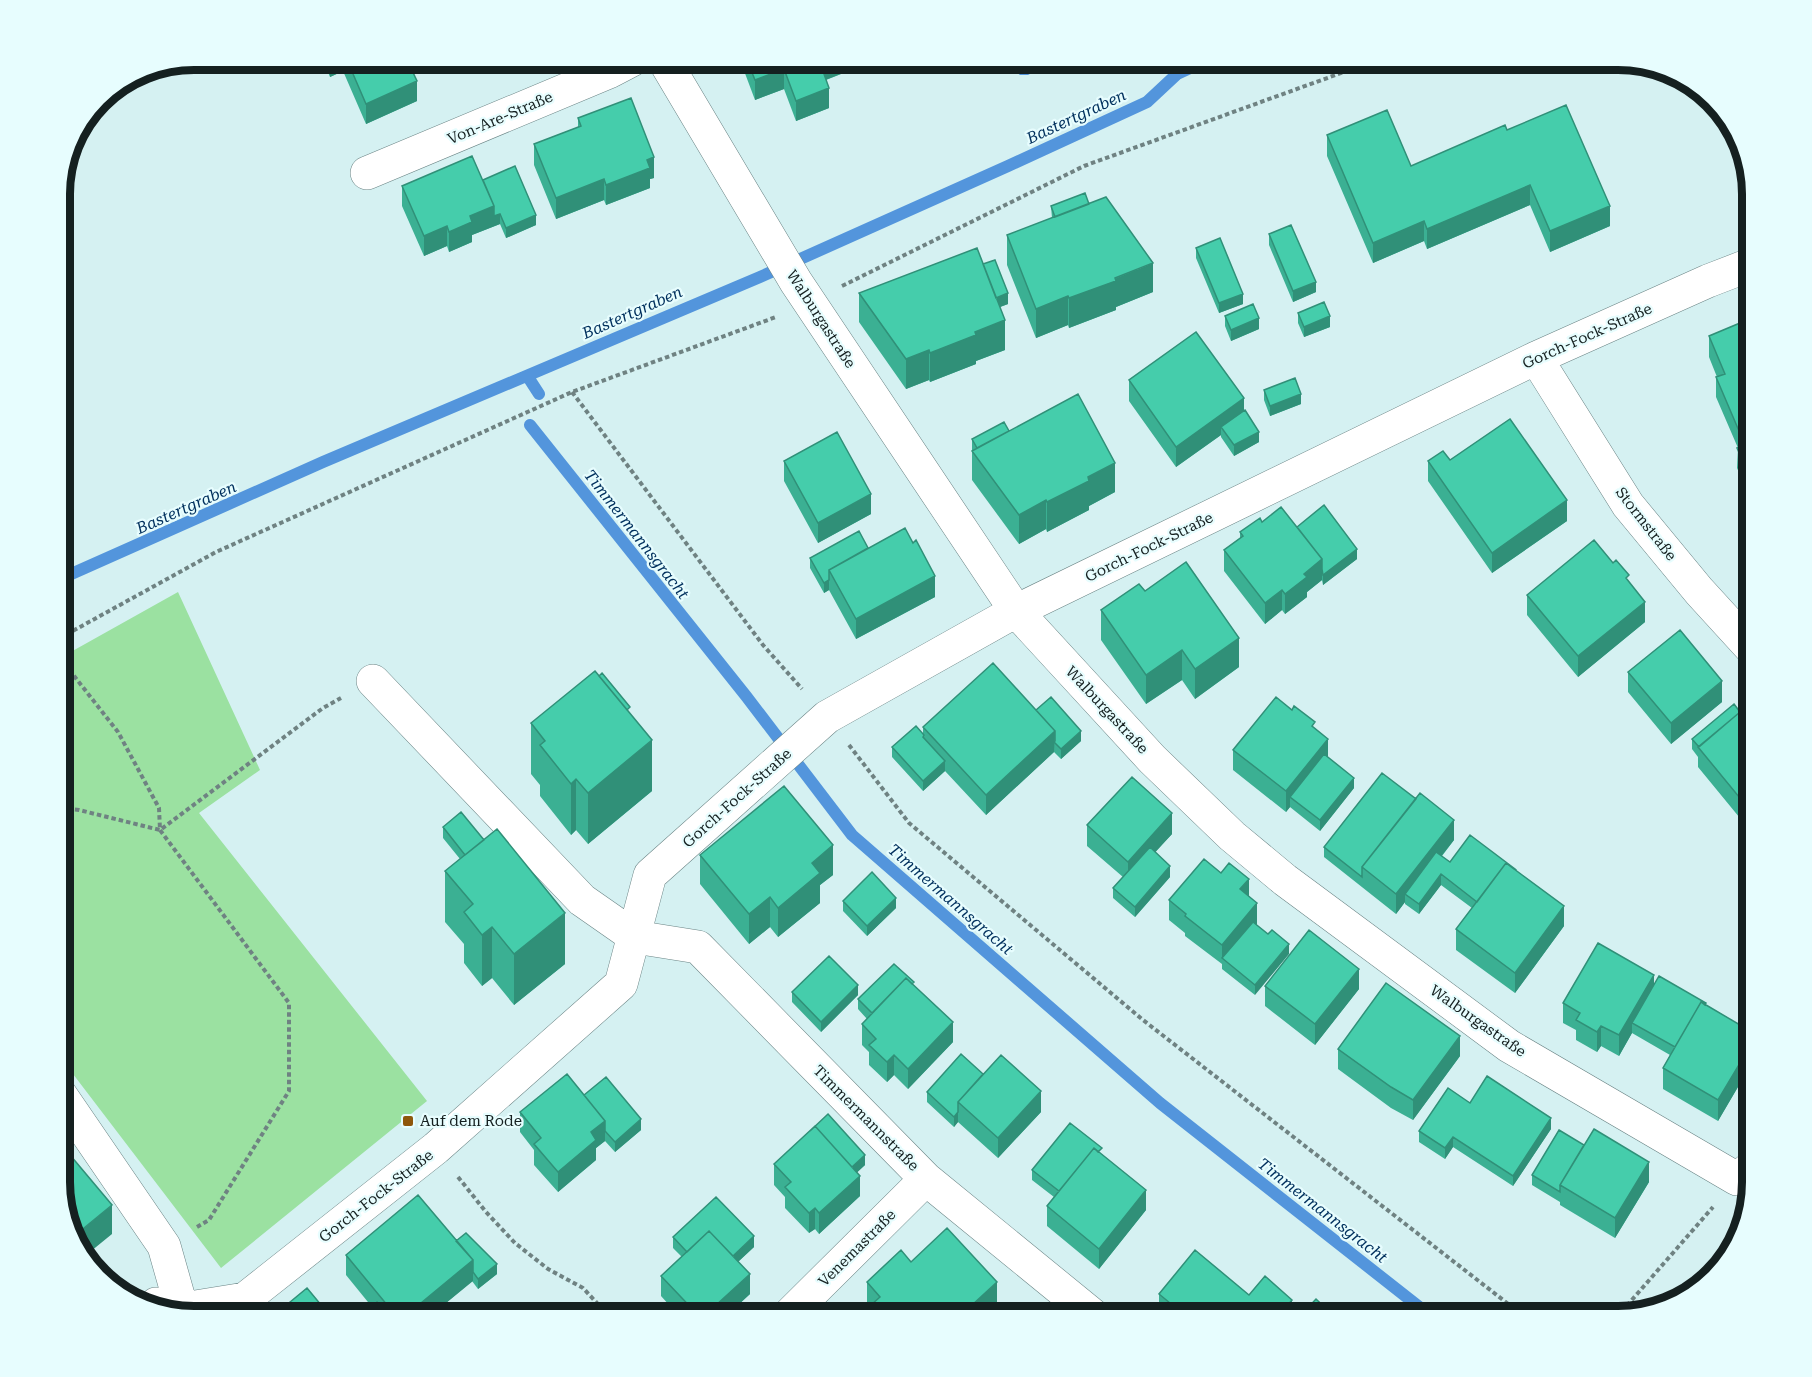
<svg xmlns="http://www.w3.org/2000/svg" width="1812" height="1377" font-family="'Roboto Serif',serif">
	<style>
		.green { fill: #9be1a1 }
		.water { fill: #5395dc }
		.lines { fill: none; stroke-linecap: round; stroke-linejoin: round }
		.stream { stroke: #5395dc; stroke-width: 12 }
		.minor-casing { stroke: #6a8485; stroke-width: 34 }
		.path { stroke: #6f8282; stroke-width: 4; stroke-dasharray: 4.5 3; stroke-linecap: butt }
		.minor { stroke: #fff; stroke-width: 33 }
		.wall { fill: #3bb093 }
		.shaded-wall { fill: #309078 }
		.building { fill: #45cdab; stroke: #309078; stroke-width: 1.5 }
		.poi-dot { fill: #8e570b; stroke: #e7fdfe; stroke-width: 2 }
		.labels { text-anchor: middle; stroke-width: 4.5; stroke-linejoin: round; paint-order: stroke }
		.street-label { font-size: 15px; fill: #152020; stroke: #e7fdfe }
		.poi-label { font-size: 15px; fill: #152020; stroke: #e7fdfe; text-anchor: start }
		.water-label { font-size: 16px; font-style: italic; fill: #00305d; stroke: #e7fdfe }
		.rim { fill: none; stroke: #152020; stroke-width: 8 }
	</style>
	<rect width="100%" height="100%" fill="#d5f1f2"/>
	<!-- green -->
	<path class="green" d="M178,592L260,770L199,813L427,1101L221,1268L60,1057V658Z"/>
	<!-- water -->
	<path class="water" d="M1009,60H1057L1028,75H1020L1012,69Z"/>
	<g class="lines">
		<!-- stream -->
		<path class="stream" d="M528,377L539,394
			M530,425L746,696L852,835L1160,1103L1432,1317
			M60,579L323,462L760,277L1008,166L1147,102L1177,74L1207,60"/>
		<!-- minor casing -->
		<g class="minor-casing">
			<path id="minor" d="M664,60L796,282L1016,611L1152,759L1232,836L1285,880L1509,1046L1737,1179L1752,1167
				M367,173L611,71L632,60
				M1536,358L1628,505L1699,591L1752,649
				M373,681L582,900L635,937L698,947L926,1179L1095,1317
				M60,1094L164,1246L183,1313
				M156,1304L183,1309L245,1299L436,1148L621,984L650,875L827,717L1016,611L1536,358L1708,281L1752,264
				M787,1317L926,1179"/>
		</g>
		<!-- path -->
		<path class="path" d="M842,286L1084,166L1377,60
			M572,392L763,645L802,689
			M60,638L216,552L572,392L776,317
			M60,658L118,732L159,808L160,830L289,1003V1091L209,1220L197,1227
			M849,745L909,823L1143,1020L1525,1317
			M60,808L79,810L160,830L323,708L341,698
			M458,1177L486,1212L515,1243L548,1269L583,1288L610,1317
			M1617,1317L1713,1207"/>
		<!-- minor -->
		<use href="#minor" class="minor"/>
	</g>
	<!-- wall -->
	<path class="wall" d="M323,60H407L417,101L366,124L343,71L330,77Z
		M740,60H874V61L826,80L829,108L796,121L784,89L755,100Z
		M578,118L654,178L650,179V188L606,205L604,200L556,219L534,165V144L578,127Z
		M1507,130L1610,226L1550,252L1530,205L1427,249L1424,241L1373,263L1327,156V135L1411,166Z
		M483,180L536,225L506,238L500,224L472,235V242L449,252L447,246L424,256L402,206V186Z
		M1089,204L1153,292L1116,307V310L1069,328L1068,325L1036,338L1007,265V235L1052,218L1051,206Z
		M1269,234L1316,292L1293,302L1269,245Z
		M1196,248L1243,304L1219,313L1196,258Z
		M983,264L1008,304L1000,307L1005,350L976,361V364L930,382L929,380L906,389L859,322V293Z
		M1298,313L1330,327L1304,337L1298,323Z
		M1225,316L1259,329L1231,341L1225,326Z
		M1752,318V502L1737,468L1738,448L1716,397V377H1717L1709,357V336Z
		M1129,380L1244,411L1259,442L1234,456L1221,437V435L1176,467L1129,401Z
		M1264,390L1301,404L1270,416L1264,400Z
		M1009,431L1115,492L1089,506V510L1047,532L1046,529L1019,544L972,480V439Z
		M1450,460L1567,521L1492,573L1428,481V461Z
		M784,461L871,514L818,543L784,481Z
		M1262,522L1297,527L1357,559L1323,585L1322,580L1307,592V597L1285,614L1282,610L1265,624L1224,571V550L1240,538V532Z
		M868,548L935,597L856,639L829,590L824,593L810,568V558Z
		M1629,582L1645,622L1578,677L1527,615V595Z
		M1145,591L1239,667L1195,699L1182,680L1146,704L1101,640V610Z
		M1628,672L1722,702L1671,744L1628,692Z
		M1036,710L1081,741L1061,759L1054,752L986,815L945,771L923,791L892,757V747L923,734V727Z
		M1740,712L1752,717V823L1749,819L1744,823L1698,767V757L1692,749V739Z
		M630,714L652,791L588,844L576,830L571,835L540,796V785L531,774V723Z
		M1315,728L1328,758L1354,788L1320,831L1290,807L1286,812L1233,770V750Z
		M1087,825L1172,834L1155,852L1170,877L1135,917L1113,898V888L1123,877L1087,846Z
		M443,827L565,964L514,1005L492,978L482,986L464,963V944L445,922V871L460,859L443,838Z
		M1454,840L1442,856L1450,862L1515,870L1564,926L1515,993L1456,950V929L1472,908L1441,885L1419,914L1405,904V902L1396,914L1324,857V847Z
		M700,855L833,875L820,885V903L778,937L770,927L749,944L700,884Z
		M1249,896L1257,924L1255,995L1222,969V964L1185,936V933L1169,920V900Z
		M843,901L896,908L867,936L843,911Z
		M914,985L953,1042L908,1089L894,1075L887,1082L869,1065V1052L862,1045V1024L867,1019L858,1009V999Z
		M1654,985L1706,1005L1752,1032V1063L1718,1121L1663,1089V1068L1670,1055L1632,1033L1619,1056L1601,1046L1597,1052L1576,1040V1030L1563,1023V1003Z
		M1265,986L1359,989L1315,1045L1265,1006Z
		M792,992L858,995L821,1032L792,1002Z
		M1338,1049L1460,1056L1413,1120L1391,1108L1338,1069Z
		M983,1074L1041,1112L998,1158L958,1122L954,1127L927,1102V1092Z
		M584,1095L641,1130L615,1152L605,1141L596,1148V1160L558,1192L534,1165V1150L520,1132V1112Z
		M1470,1103L1551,1129L1513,1186L1453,1147L1445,1159L1419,1142V1131Z
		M1584,1145L1649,1182L1615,1238L1560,1205V1202L1532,1185V1175Z
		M1102,1154L1146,1210L1099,1269L1047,1226V1206L1054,1197L1032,1180V1170Z
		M774,1164L865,1165L857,1172L860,1196L819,1234L815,1229L809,1233L785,1208V1197L774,1185Z
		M673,1237L754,1247L738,1262L750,1294L725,1317H680L661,1296V1276L682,1257L673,1248Z
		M456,1241L497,1274L478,1289L472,1281L429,1317H362V1315L372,1307L346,1275V1255Z
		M911,1262L997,1302L981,1317H861L871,1315V1307L867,1303V1282Z
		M1159,1294L1249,1295L1292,1317H1163L1159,1314Z"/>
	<!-- shaded-wall -->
	<path class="shaded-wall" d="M330,60H343V71L330,77Z
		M850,60H874V61L820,82V72Z
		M784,69V89L755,100V80Z
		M417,81V101L366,124V104Z
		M829,88V108L796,121V101Z
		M654,157V178L650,179V188L606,205V185L647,160Z
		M604,179V200L556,219V198Z
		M1530,185V205L1427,249V229Z
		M494,206L500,214V224L472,235V242L449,252V232L470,216Z
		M1610,206V226L1550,252V231Z
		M536,215V225L506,238V228Z
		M1424,221V241L1373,263V243Z
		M447,226V246L424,256V236Z
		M1153,263V292L1116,307V310L1069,328V298Z
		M1316,282V292L1293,302V291Z
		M1008,293V304L992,310V300Z
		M1243,294V304L1219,313V303Z
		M1068,296V325L1036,338V309Z
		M1330,316V327L1304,337V327Z
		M1259,318V329L1231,341V330Z
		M1005,320V350L976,361V364L930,382V353L975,332Z
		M929,350V380L906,389V359Z
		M1301,394V404L1270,416V406Z
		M1244,398V419L1221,427V435L1176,467V447Z
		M1259,432V442L1234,456V445Z
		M1115,463V492L1089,506V510L1047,532V502L1088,477Z
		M871,494V514L818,543V523Z
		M1046,500V529L1019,544V515Z
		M1567,500V521L1492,573V553Z
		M1357,549V559L1323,585V575Z
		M1322,559V580L1307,592V597L1285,614V594L1304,574Z
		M935,576V597L856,639V619Z
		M829,580V590L824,593V583Z
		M1282,590V610L1265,624V603Z
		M1645,602V622L1578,677V656Z
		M1239,638V667L1195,699V669Z
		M1182,650V680L1146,704V675Z
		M1722,681V702L1671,744V723Z
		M1055,731L1054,752L986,815V795Z
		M1081,731V741L1061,759V749Z
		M1328,739V759L1290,797V807L1286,812V791Z
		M652,740V791L588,844V793Z
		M945,761V771L923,791V781Z
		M1354,778V788L1320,831V820Z
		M576,779V830L571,835V784Z
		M1749,799V819L1744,823V803Z
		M1172,813V834L1128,882V862Z
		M1454,820V840L1409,897L1405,894V902L1396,914V894Z
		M833,845V875L820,885V903L778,937V908L812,863Z
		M1170,866V877L1135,917V907Z
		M1441,874V885L1419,914V904Z
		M1249,879V899L1240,889Z
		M770,897V927L749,944V914Z
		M896,898V908L867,936V926Z
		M1257,903V924L1225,961L1222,958V965V945Z
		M1564,906V926L1515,993V973Z
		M565,913V964L514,1005V954Z
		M492,927V978L482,986V935Z
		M1289,944V954L1255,995V985Z
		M1359,969V989L1315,1045V1024Z
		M1654,975V995L1632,1023V1033L1619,1056V1035Z
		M858,985V995L821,1032V1022Z
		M953,1022V1042L908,1089V1069Z
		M1601,1026V1046L1597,1052V1032Z
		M1460,1036V1056L1413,1120V1100Z
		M1752,1043V1063L1718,1121V1100Z
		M894,1055V1075L887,1082V1062Z
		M1041,1091V1112L998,1158V1138Z
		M958,1112V1122L954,1127V1117Z
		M1551,1118V1129L1513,1186V1176Z
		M641,1119V1130L615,1152V1142Z
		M605,1121V1141L596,1148V1160L558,1192V1172L591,1132Z
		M1453,1137V1147L1445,1159V1148Z
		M865,1155V1165L847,1182V1171Z
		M1649,1162V1182L1615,1238V1218Z
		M860,1176V1196L819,1234V1213Z
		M1146,1190V1210L1099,1269V1249Z
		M112,1205V1234L85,1256L74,1243L73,1237Z
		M815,1208V1229L809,1233V1213Z
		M754,1236V1247L728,1271V1261Z
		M473,1260V1281L429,1317H404Z
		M497,1264V1274L478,1289V1279Z
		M750,1274V1294L725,1317H703Z
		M997,1282V1302L981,1317H959Z
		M1292,1300V1317H1278Z"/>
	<!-- building -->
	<path class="building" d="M347,60H407L417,81L366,104Z
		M747,60H819L829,88L796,101L784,69L755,80Z
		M819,60H850L823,71Z
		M631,98L654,157L647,160L650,168L606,185L604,179L556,198L534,144L581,126L578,118Z
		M1566,105L1610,206L1550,231L1530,185L1427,229L1424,221L1373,243L1327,135L1387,110L1411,166L1505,125L1507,130Z
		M472,156L494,206L470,216L472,222L449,232L447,226L424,236L402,186Z
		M515,166L536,215L506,228L500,214L494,216V206L483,180Z
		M1085,193L1089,204L1055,217L1051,206Z
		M1106,197L1153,263L1115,278L1116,281L1069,298L1068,296L1036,309L1007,235Z
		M1291,225L1316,282L1293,291L1269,234Z
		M1220,238L1243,294L1219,303L1196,248Z
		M977,248L1005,320L975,332L976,335L930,353L929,350L906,359L859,293Z
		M995,260L1008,293L996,298L983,264Z
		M1324,302L1330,316L1304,327L1298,313Z
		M1253,304L1259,318L1231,330L1225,316Z
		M1752,318V482L1737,448L1745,445L1716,377L1725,374L1709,336Z
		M1196,332L1244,398L1176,447L1129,380Z
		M1295,378L1301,394L1270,406L1264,390Z
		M1078,394L1115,463L1088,477L1089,481L1047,502L1046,500L1019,515L972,451Z
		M1245,410L1259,432L1234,445L1221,427Z
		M1510,419L1567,500L1492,553L1428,461L1443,451L1450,460Z
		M1004,422L1009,431L977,448L972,439Z
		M837,432L871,494L818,523L784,461Z
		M1324,505L1357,549L1323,575L1322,569V559L1297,527Z
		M1281,507L1322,559L1304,574L1307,577L1285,594L1282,590L1265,603L1224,550L1243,536L1240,532L1260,518L1262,522Z
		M905,528L913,543L916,540L935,576L856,619L829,570Z
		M859,531L868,548L829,570V580L824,583L810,558Z
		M1594,540L1613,563L1616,560L1629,575L1626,578L1645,602L1578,656L1527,595Z
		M1186,562L1239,638L1195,669L1182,650L1146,675L1101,610L1139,584L1145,591Z
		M1680,630L1722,681L1671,723L1628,672Z
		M993,663L1055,731L986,795L923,727Z
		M595,671L652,740L588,793L576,779L571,784L540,745L545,741L531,723Z
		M602,673L630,707L627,710L599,676Z
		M1051,697L1081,731L1061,749L1054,742L1055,741V731L1036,710Z
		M1276,697L1292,710L1294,706L1315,722L1312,726L1328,739L1286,791L1233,750Z
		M1734,704L1740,712L1699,747L1692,739Z
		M1745,708L1752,717V803L1749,799L1744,803L1698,747Z
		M916,726L924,735L923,737L945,761L923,781L892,747Z
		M1324,754L1354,778L1320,820L1290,797Z
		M1382,773L1416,799L1362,867V877L1324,847Z
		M1132,777L1172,813L1128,862L1087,825Z
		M784,786L833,845L812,863L820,873L778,908L770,897L749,914L700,855Z
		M1420,793L1454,820L1396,894L1362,867Z
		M461,812L484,840L465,855L443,827Z
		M497,829L565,913L514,954L492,927L482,935L464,912L473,904L445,871Z
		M1470,835L1515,869H1514L1506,863L1477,902L1441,874L1419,904L1405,894L1436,852L1450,862Z
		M1150,847L1170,866L1135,907L1113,888Z
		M1204,859L1221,873L1229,863L1249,879L1240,889L1257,903L1222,945L1185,916L1186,914L1169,900Z
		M1506,863L1564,906L1515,973L1456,929Z
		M872,872L896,898L867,926L843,901Z
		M1253,922L1268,934L1272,930L1289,944L1255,985L1222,958Z
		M1309,930L1359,969L1315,1024L1265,986Z
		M1598,943L1654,975L1619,1035L1601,1026L1597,1032L1576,1020L1580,1013L1563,1003Z
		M829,956L858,985L821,1022L792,992Z
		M894,964L914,982L912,984L906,978L872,1013L858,999Z
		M1659,976L1706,1003L1705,1005L1701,1002L1675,1047L1632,1023Z
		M906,978L953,1022L908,1069L894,1055L887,1062L869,1045L876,1039L862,1024Z
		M1386,983L1460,1036L1413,1100L1391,1087L1338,1049Z
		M1701,1002L1752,1032V1043L1718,1100L1663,1068Z
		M961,1054L983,1074L958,1102V1112L954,1117L927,1092Z
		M1001,1055L1041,1091L998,1138L958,1102Z
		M567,1074L605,1121L591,1132L596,1140L558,1172L534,1144L541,1138L520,1112Z
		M1487,1076L1551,1118L1513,1176L1453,1137L1445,1148L1419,1131L1448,1088L1470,1103Z
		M606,1077L641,1119L615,1142L605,1131V1121L584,1095Z
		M828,1114L865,1155L852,1167L815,1126L810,1131Z
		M1070,1123L1102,1148L1098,1152L1094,1148L1059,1191L1032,1170Z
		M815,1126L860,1176L819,1213L815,1208L809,1213L785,1187L791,1182L774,1164Z
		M1594,1129L1649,1162L1615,1218L1560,1185Z
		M1559,1130L1584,1145L1560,1185V1192L1532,1175Z
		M60,1143L112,1205L73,1237L60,1191Z
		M1094,1148L1146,1190L1099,1249L1047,1206Z
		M418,1195L473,1260L404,1317H397L346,1255Z
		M716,1197L754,1236L733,1256L709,1231L687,1252L673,1237Z
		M947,1228L997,1282L959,1317H882L871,1305L880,1297L867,1282L901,1250L911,1262Z
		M709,1231L750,1274L703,1317H700L661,1276Z
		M466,1233L497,1264L478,1279L473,1272V1260L456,1241Z
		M1195,1250L1249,1295L1265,1276L1292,1300L1278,1317H1187L1159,1294Z
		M307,1288L331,1317H272Z
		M1316,1299L1335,1317H1299Z
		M377,1302L389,1317H364L362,1315Z
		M867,1311L873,1317H861Z
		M1341,1313L1346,1317H1337Z"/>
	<!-- markers -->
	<rect class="poi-dot" x="402" y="1115" width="12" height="12" rx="3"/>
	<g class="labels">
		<!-- street labels -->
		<g class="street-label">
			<text transform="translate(500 118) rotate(-23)" y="5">Von-Are-Straße</text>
			<text transform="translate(821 319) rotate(57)" y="5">Walburgastraße</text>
			<text transform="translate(1587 336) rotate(-24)" y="5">Gorch-Fock-Straße</text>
			<text transform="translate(1646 524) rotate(52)" y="5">Stormstraße</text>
			<text transform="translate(1149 547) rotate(-26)" y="5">Gorch-Fock-Straße</text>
			<text transform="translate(1107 710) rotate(47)" y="5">Walburgastraße</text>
			<text transform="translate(737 798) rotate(-42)" y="5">Gorch-Fock-Straße</text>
			<text transform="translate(1478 1021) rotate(35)" y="5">Walburgastraße</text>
			<text transform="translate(866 1118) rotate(45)" y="5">Timmermannstraße</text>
			<text transform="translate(376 1196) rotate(-38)" y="5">Gorch-Fock-Straße</text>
			<text transform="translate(857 1248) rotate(-45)" y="5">Venemastraße</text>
		</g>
		<!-- poi labels -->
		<g class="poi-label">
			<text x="420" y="1126">Auf dem Rode</text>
		</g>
		<!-- water labels -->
		<g class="water-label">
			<text transform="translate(1076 116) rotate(-25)" y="6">Bastertgraben</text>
			<text transform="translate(632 312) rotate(-24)" y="6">Bastertgraben</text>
			<text transform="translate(186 507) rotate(-24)" y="6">Bastertgraben</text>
			<text transform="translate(637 534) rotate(52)" y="6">Timmermannsgracht</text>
			<text transform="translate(951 899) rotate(41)" y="6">Timmermannsgracht</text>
			<text transform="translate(1323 1210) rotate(38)" y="6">Timmermannsgracht</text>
		</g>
	</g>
	<!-- crop -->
	<path d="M0 0H1812V1377H0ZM194 70H1618A124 124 0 0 1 1742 194V1182A124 124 0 0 1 1618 1306H194A124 124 0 0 1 70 1182V194A124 124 0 0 1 194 70Z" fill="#e7fdfe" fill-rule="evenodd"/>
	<path class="rim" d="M194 70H1618A124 124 0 0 1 1742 194V1182A124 124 0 0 1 1618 1306H194A124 124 0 0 1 70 1182V194A124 124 0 0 1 194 70Z"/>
</svg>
